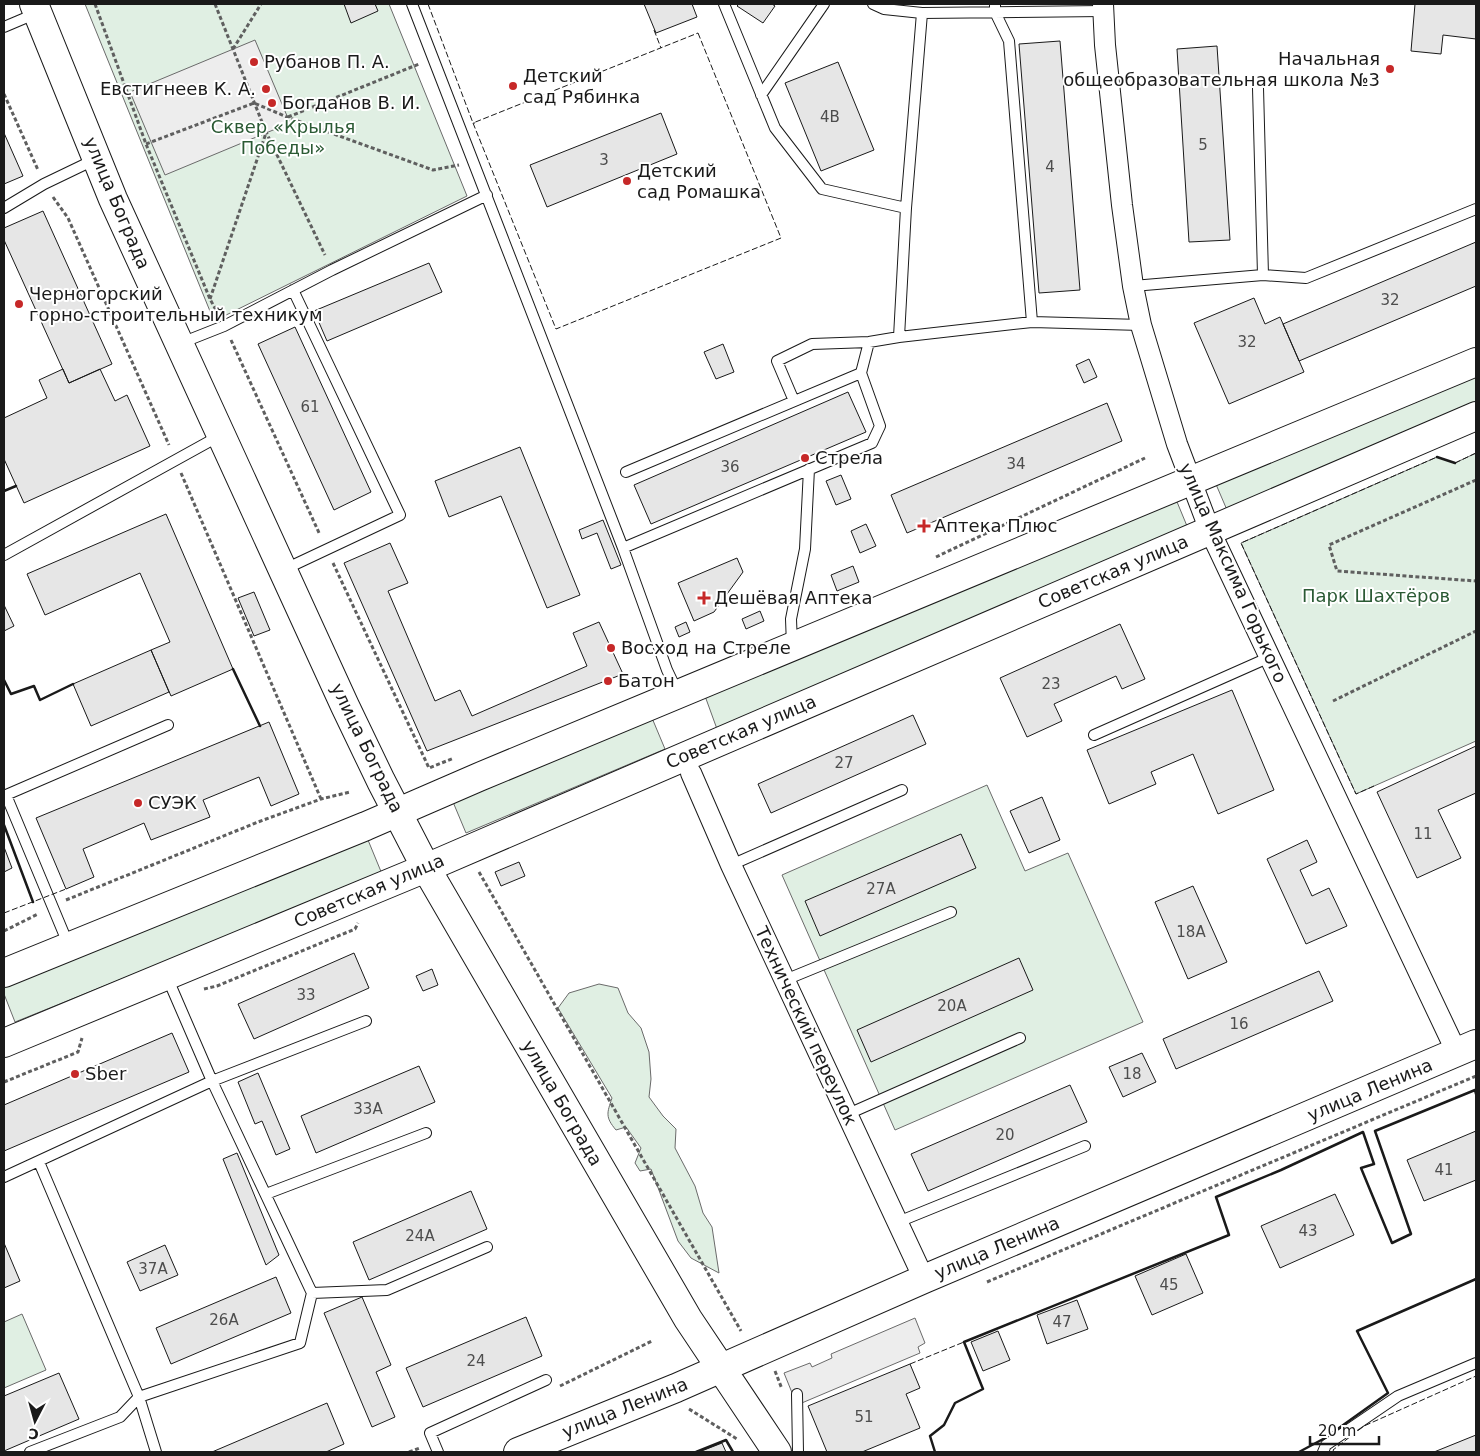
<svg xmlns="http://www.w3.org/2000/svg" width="1480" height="1456" font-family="'DejaVu Sans',sans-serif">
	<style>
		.green { fill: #e0efe3; stroke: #6a6a6a }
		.parking { fill: #ededed; stroke: #6a6a6a }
		.building { fill: #e6e6e6; stroke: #1a1a1a }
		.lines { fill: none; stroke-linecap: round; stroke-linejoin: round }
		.lane-casing { stroke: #1a1a1a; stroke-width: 12 }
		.street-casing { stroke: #1a1a1a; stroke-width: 22 }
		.secondary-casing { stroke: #1a1a1a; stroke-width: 30 }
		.primary-casing { stroke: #1a1a1a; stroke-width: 30 }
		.path { stroke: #5f5f5f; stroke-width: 3; stroke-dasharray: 4 2.5; stroke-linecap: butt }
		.lane { stroke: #fff; stroke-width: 10 }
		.street { stroke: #fff; stroke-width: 20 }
		.secondary { stroke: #fff; stroke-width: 28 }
		.primary { stroke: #fff; stroke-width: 28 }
		.fence { stroke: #1a1a1a; stroke-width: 1; stroke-dasharray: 6 2.5; stroke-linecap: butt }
		.wall { stroke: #1a1a1a; stroke-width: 2.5 }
		.poi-dot { fill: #c62828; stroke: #fff; stroke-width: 2 }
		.labels { text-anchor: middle; stroke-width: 4; stroke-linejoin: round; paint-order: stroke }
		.number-label { font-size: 15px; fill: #4d4d4d }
		.poi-label { font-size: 18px; fill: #1a1a1a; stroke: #fff; text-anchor: start }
		.park-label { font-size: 18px; fill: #2b5a34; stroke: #fff }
		.street-label { font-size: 18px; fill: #1a1a1a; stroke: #fff }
	</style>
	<rect width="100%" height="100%" fill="#fff"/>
	<!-- green -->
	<path class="green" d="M85,4H389L467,196L214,321Z
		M1476,374V402L1227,510L1215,482Z
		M1476,453V741L1356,794L1241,543L1437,457L1455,463Z
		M1175,497L1187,526L717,729L705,696Z
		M652,718L665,749L466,833L453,802Z
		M987,785L1025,871L1068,853L1143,1022L895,1130L782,875Z
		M368,840L382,874L15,1022L4,994V987Z
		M599,984L618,988L628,1013L641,1028L649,1052L651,1079L649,1097L663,1116L676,1129L675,1148L695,1186L703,1213L712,1227L719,1273L691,1258L678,1241L651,1169L640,1171L635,1163L641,1148L626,1127L616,1130C605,1117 607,1113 612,1098L558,1008L569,993Z
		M22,1314L46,1370L4,1388V1322Z"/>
	<!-- parking -->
	<path class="parking" d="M255,40L290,123L165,175L130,92Z
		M915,1318L925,1343L918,1347L920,1353L797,1405L784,1373L810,1363L812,1367L832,1358L831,1354Z"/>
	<!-- building -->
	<path class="building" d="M344,4H375L378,11L351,23Z
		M644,4H692L697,17L656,33Z
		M739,4H772L775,6L763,23L737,6Z
		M1415,4H1476V39L1443,35L1441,54L1411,51Z
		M1060,41L1080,290L1039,293L1019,44Z
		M1217,46L1230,240L1189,242L1177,49Z
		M838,62L874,150L821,171L785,83Z
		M661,113L677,154L547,207L530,165Z
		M4,133L23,176L4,184Z
		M43,211L112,364L69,383L4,240V228Z
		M1476,242V286L1299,361L1283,324Z
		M429,263L442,292L327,341L314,311Z
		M1254,298L1265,324L1280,317L1304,372L1229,404L1194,323Z
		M295,327L371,492L334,510L258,344Z
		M723,344L734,372L716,379L704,352Z
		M1089,359L1097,377L1084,383L1076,365Z
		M63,369L69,383L100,369L115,401L127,395L150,446L24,503L4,459V418L47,398L39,380Z
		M848,392L866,432L651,524L634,485Z
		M1107,403L1122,441L907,533L891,495Z
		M520,447L580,595L547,608L501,496L449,517L435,481Z
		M841,475L851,499L836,505L826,481Z
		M166,514L233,669L171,696L151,650L170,642L140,573L45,615L27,574Z
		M603,520L621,565L611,569L597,533L582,539L579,530Z
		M866,524L876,546L860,553L851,531Z
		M390,543L408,583L388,591L435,701L460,690L472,716L587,666L573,633L599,622L623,674L427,751L344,563Z
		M737,558L743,572L714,612L694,621L678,583Z
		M853,566L859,582L837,591L831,575Z
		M254,592L270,630L254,636L238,598Z
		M4,605L14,626L4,631Z
		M760,611L764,621L746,629L742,619Z
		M686,622L690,632L679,637L675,627Z
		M1120,624L1145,679L1122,689L1116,676L1054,704L1062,721L1027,737L1000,678Z
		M151,650L169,692L91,726L73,684Z
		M1232,690L1274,790L1218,814L1193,754L1151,772L1156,784L1109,804L1087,750Z
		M913,715L926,744L771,813L758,784Z
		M269,722L299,794L271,806L259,777L203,800L210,817L151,840L144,823L83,849L94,877L66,889L36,818Z
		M1476,746V793L1438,810L1461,858L1417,878L1377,792Z
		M1042,797L1060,840L1029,853L1010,811Z
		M961,834L976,868L820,936L805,901Z
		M1307,840L1317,862L1300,870L1312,896L1329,888L1347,926L1306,944L1267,859Z
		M4,847L12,868L4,872Z
		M519,862L525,876L501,886L495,872Z
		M1193,886L1227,962L1188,979L1155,902Z
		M354,953L369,988L254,1039L238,1004Z
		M1019,958L1033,990L871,1062L857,1030Z
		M432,969L438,985L423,991L416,976Z
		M1319,971L1333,1001L1176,1069L1163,1039Z
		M172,1033L189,1072L4,1151V1105Z
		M1142,1053L1156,1082L1123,1097L1109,1067Z
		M419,1066L435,1102L316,1153L301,1116Z
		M258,1073L290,1149L276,1155L262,1121L255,1124L238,1082Z
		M1070,1085L1087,1122L928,1191L911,1154Z
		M1476,1131V1180L1424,1201L1407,1160Z
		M237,1153L279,1255L266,1265L223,1159Z
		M471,1191L487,1229L369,1280L353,1242Z
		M1335,1194L1354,1235L1280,1268L1261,1226Z
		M4,1243L20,1281L4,1288Z
		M165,1245L178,1275L140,1291L127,1262Z
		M1186,1254L1203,1293L1152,1315L1135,1276Z
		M276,1277L291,1313L171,1364L156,1328Z
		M362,1297L391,1365L376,1372L395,1417L372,1427L324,1313Z
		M1077,1300L1088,1329L1047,1344L1037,1315Z
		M526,1317L542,1356L423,1407L406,1368Z
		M998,1331L1010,1360L983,1371L971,1342Z
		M910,1364L920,1388L906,1394L920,1428L862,1452H827L808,1406Z
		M59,1373L79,1419L4,1451V1396Z
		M327,1403L344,1444L326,1452H212Z
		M1476,1435V1452H1434Z
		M722,1443L726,1452H699Z"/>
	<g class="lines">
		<!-- lane casing -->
		<g class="lane-casing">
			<path id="lane" d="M412,4L623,548L667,670L678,693
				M724,4L775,128L822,189L906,208
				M873,4L884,9L922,13L1103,11
				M995,4V12L1009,41L1032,322
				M4,27L37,13
				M1258,88L1263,275
				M761,95L824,4
				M4,208L44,184L96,159
				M1133,286L1263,275L1306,278L1476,209
				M899,337L906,208L922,13
				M181,343L224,326L332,270L487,195
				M794,401L777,361L812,344L869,342L899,337L1032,322L1141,325
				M626,472L861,373
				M623,548L872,443L880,426L861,373L869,342
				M4,555L221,435
				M283,570L400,515L293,290
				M792,645L791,619L805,549L809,469
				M1094,735L1270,657
				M731,865L902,790
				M69,946L6,795L168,725
				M785,980L951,912
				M848,1114L1020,1038
				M39,1162L139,1397L156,1452
				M4,1177L212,1081L366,1021
				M266,1194L426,1133
				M898,1222L1085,1146
				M312,1293L387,1290L487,1247
				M797,1394L798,1452
				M30,1452L120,1417L139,1397L300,1343L312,1293L212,1081L167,977
				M438,1452L430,1433L546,1380
				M1323,1452L1326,1445L1398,1396L1476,1363"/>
		</g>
		<!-- street casing -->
		<g class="street-casing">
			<path id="street" d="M1103,4L1105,45L1122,205L1133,286L1141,325L1177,444L1210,531L1457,1053
				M691,773L731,865L924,1279"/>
		</g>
		<!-- secondary casing -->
		<g class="secondary-casing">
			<path id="secondary" d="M426,868L688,1319L777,1452
				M518,1452L676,1388L924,1279L1476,1044"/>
		</g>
		<!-- primary casing -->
		<g class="primary-casing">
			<path id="primary" d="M34,4L113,199L345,706L381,781L426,868
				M4,973L366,826L479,777L1476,362
				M4,1043L426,868L1476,416"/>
		</g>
		<!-- path -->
		<path class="path" d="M95,4L146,144L210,299L217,312
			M215,4L266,132L325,255
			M233,49L261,4
			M4,94L38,170
			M288,117L419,64
			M146,144L254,103L287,117L433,170L459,165
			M53,197L68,218L169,445
			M210,299L266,133
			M231,340L320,535
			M181,473L321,799
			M1476,480L1329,545L1337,571L1476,581
			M936,557L1145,458
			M333,563L429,768L454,758
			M1333,701L1476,631
			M479,872L741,1331
			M66,900L258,822L321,799L350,792
			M4,931L38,914
			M204,989L217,986L355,929L358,923
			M4,1082L78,1052L82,1038
			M987,1282L1476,1076
			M775,1371L782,1389
			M560,1386L652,1341
			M689,1409L737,1439
			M409,1452L420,1448"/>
		<!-- lane -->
		<use href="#lane" class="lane"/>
		<!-- street -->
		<use href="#street" class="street"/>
		<!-- secondary -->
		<use href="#secondary" class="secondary"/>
		<!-- primary -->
		<use href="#primary" class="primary"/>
		<!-- fence -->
		<path class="fence" d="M428,4L473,123H475
			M654,30L661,48
			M698,33L781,238L556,329L473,123Z
			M1455,463L1476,453
			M1374,786L1356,794L1241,543L1437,457
			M4,913L66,889
			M910,1364L964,1342
			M1334,1452L1333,1450L1364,1426L1476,1376"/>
		<!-- wall -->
		<path class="wall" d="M1437,457L1455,463
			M4,491L16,486
			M233,669L260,726
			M4,680L11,694L34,686L40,700L73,684
			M4,825L33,902
			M696,1452L726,1440L733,1452
			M935,1452L930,1436L944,1425L955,1403L983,1389L964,1342L1229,1235L1216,1197L1281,1170L1363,1132L1374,1164L1361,1168L1392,1243L1411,1234L1375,1131L1475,1090L1476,1094
			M1299,1452L1325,1438L1388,1393L1357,1331L1476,1279"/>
	</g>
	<!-- markers -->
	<g class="poi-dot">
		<circle cx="254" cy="62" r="5"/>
		<circle cx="1390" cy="69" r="5"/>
		<circle cx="513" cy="86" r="5"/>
		<circle cx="266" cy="89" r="5"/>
		<circle cx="272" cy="103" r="5"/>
		<circle cx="627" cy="181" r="5"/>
		<circle cx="19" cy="304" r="5"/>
		<circle cx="805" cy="458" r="5"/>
		<path d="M921.5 518.5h5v5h5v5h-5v5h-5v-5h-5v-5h5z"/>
		<path d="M701.5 590.5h5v5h5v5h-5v5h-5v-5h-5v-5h5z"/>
		<circle cx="611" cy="648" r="5"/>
		<circle cx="608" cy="681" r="5"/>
		<circle cx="138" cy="803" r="5"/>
		<circle cx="75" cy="1074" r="5"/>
	</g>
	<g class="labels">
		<!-- number labels -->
		<g class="number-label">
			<text x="830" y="122">4В</text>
			<text x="1203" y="150">5</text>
			<text x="604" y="165">3</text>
			<text x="1050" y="172">4</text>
			<text x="1390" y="305">32</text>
			<text x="1247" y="347">32</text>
			<text x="310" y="412">61</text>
			<text x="1016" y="469">34</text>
			<text x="730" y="472">36</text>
			<text x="1051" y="689">23</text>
			<text x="844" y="768">27</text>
			<text x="1423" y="839">11</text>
			<text x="881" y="894">27А</text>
			<text x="1191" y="937">18А</text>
			<text x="306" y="1000">33</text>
			<text x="952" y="1011">20А</text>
			<text x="1239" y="1029">16</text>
			<text x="1132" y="1079">18</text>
			<text x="368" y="1114">33А</text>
			<text x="1005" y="1140">20</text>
			<text x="1444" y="1175">41</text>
			<text x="1308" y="1236">43</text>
			<text x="420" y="1241">24А</text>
			<text x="153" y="1274">37А</text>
			<text x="1169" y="1290">45</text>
			<text x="224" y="1325">26А</text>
			<text x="1062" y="1327">47</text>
			<text x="476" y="1366">24</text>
			<text x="864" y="1422">51</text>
		</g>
		<!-- poi labels -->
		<g class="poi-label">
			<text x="1380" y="65" text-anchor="end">Начальная<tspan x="1380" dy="21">общеобразовательная школа №3</tspan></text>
			<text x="264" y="68">Рубанов П. А.</text>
			<text x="523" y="82">Детский<tspan x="523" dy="21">сад Рябинка</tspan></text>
			<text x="256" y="95" text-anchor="end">Евстигнеев К. А.</text>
			<text x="282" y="109">Богданов В. И.</text>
			<text x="637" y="177">Детский<tspan x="637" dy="21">сад Ромашка</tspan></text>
			<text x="29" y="300">Черногорский<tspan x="29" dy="21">горно-строительный техникум</tspan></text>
			<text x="815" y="464">Стрела</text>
			<text x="934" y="532">Аптека Плюс</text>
			<text x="714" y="604">Дешёвая Аптека</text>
			<text x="621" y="654">Восход на Стреле</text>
			<text x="618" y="687">Батон</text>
			<text x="148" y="809">СУЭК</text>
			<text x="85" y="1080">Sber</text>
		</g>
		<!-- park labels -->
		<g class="park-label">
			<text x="283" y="133">Сквер «Крылья<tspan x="283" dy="21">Победы»</tspan></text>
			<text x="1376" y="602">Парк Шахтёров</text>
		</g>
		<!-- street labels -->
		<g class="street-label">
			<text transform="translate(117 203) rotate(67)" y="6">улица Бограда</text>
			<text transform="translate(1113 572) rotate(-23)" y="6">Советская улица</text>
			<text transform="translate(1233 573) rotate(66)" y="6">улица Максима Горького</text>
			<text transform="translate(741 732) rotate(-23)" y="6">Советская улица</text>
			<text transform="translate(367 748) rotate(64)" y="6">улица Бограда</text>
			<text transform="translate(369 891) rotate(-23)" y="6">Советская улица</text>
			<text transform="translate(806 1026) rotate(65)" y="6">Технический переулок</text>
			<text transform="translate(1370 1090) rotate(-23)" y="6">улица Ленина</text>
			<text transform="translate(562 1103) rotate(60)" y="6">улица Бограда</text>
			<text transform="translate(997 1248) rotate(-23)" y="6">улица Ленина</text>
			<text transform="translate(625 1408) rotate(-22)" y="6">улица Ленина</text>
		</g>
	</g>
	<!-- border -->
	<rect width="1480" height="1456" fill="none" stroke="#1a1a1a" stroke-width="10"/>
	<!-- north arrow -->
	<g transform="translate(35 1421) rotate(186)" stroke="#ffffff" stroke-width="4" paint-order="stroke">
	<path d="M0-4L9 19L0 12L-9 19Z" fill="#1a1a1a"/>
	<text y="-8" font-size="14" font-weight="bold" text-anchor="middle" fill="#1a1a1a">С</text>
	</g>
	<!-- scale -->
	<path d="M1310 1436v8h69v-8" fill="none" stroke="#1a1a1a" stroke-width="2.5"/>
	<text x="1318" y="1436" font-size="15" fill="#1a1a1a" stroke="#ffffff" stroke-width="4" paint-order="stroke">20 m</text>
</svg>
